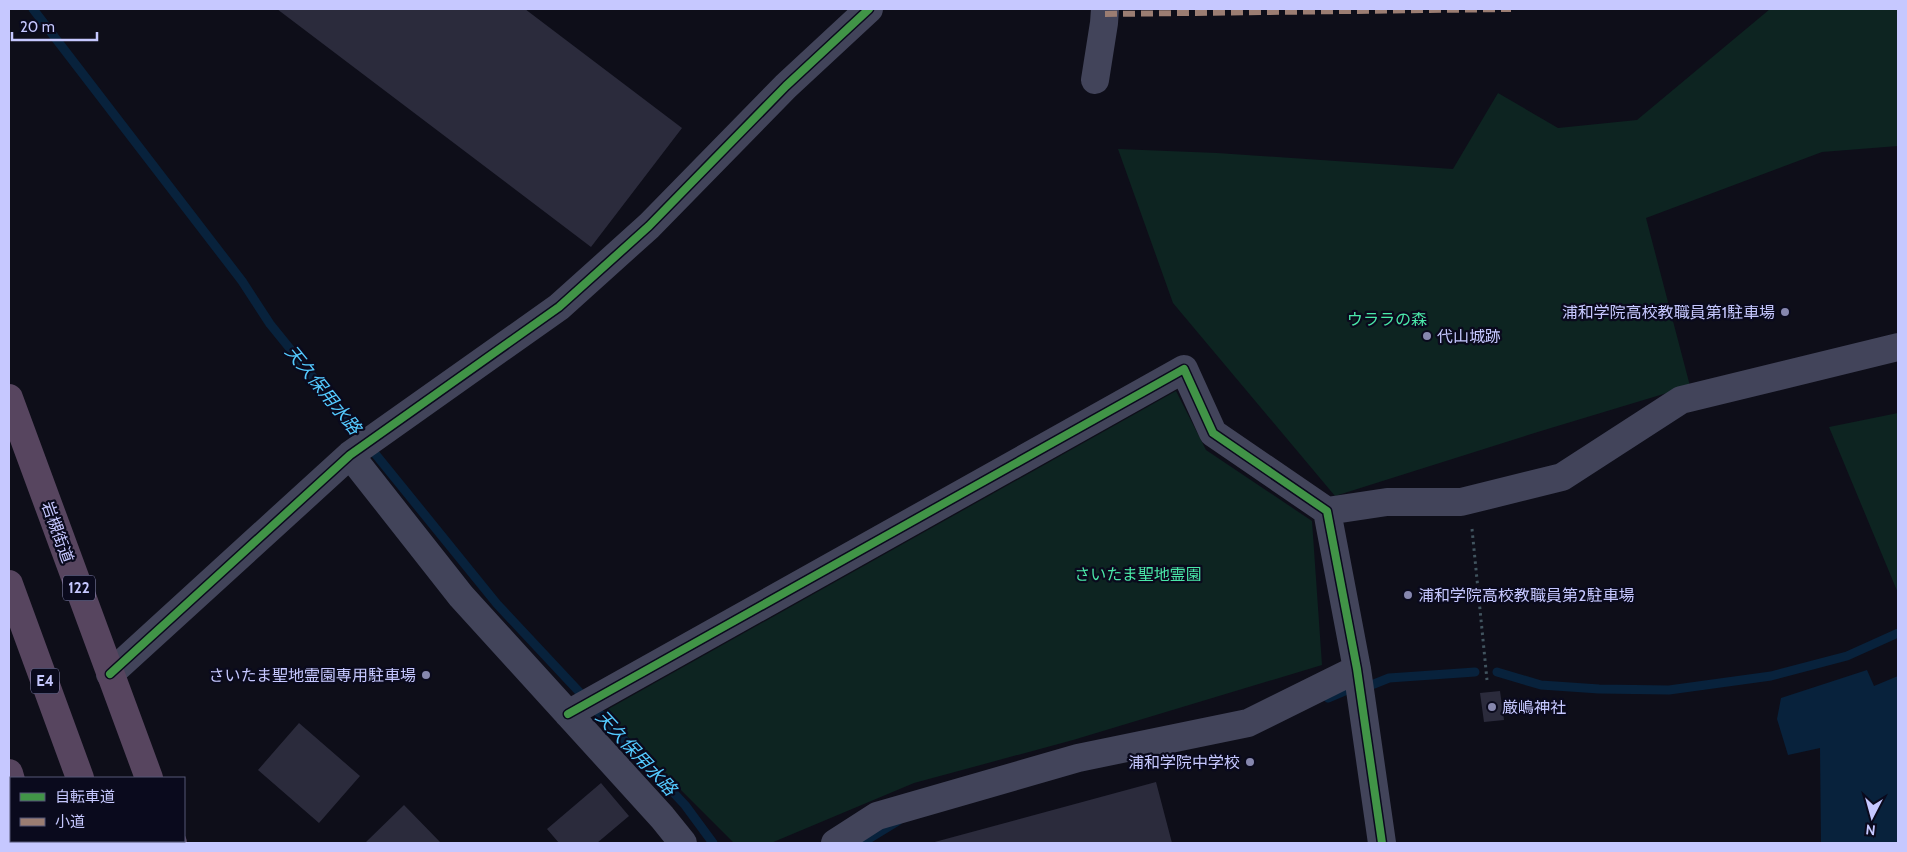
<svg xmlns="http://www.w3.org/2000/svg" width="1907" height="852" font-family="Cabin,'Noto Sans JP',sans-serif">
	<style>
		.green { fill: #0d2421 }
		.water { fill: #08223c }
		.lines { fill: none; stroke-linecap: round; stroke-linejoin: round }
		.stream { stroke: #08223c; stroke-width: 9 }
		.building { fill: #2b2b3c }
		.path { stroke: #41545f; stroke-width: 3; stroke-dasharray: 2.5 4; stroke-linecap: butt }
		.minor { stroke: #42445a; stroke-width: 28 }
		.highway { stroke: #57455f; stroke-width: 28 }
		.quiet { stroke: #9b7d72; stroke-width: 6; stroke-dasharray: 12 6; stroke-linecap: butt }
		.cycleway-casing { stroke: #0a0a1d; stroke-width: 11 }
		.cycleway { stroke: #419447; stroke-width: 8 }
		.poi-dot { fill: #8687ae; stroke: #0a0a1d; stroke-width: 2 }
		.labels { text-anchor: middle; stroke-width: 4.5; stroke-linejoin: round; paint-order: stroke }
		.shield { fill: #0a0a1d; stroke: #8e8fbb; stroke-width: 1 }
		.shield-label { font-size: 15px; font-weight: bold; fill: #c6c8ff }
		.poi-label { font-size: 16px; fill: #c6c8ff; stroke: #0a0a1d; text-anchor: end }
		.park-label { font-size: 16px; fill: #4ae7a8; stroke: #0a0a1d }
		.street-label { font-size: 16px; fill: #c6c8ff; stroke: #0a0a1d }
		.water-label { font-size: 18px; font-style: italic; fill: #54caff; stroke: #0a0a1d }
	</style>
	<rect width="100%" height="100%" fill="#0e0e19"/>
	<!-- green -->
	<path class="green" d="M1770,9H1898V146L1822,152L1646,218L1690,386L1541,431L1335,496L1173,303L1118,149L1217,153L1453,169L1498,93L1558,128L1637,120Z
		M1176,391L1206,450L1312,521L1322,665L1073,740L914,783L771,843H734L603,712Z
		M1898,413V593L1829,427Z"/>
	<!-- water -->
	<path class="water" d="M1867,670L1874,686L1898,676V843H1821L1820,748L1788,755L1777,719L1781,698Z"/>
	<g class="lines">
		<!-- stream -->
		<path class="stream" d="M33,9L242,281L270,324L497,604L685,805L713,843
			M1497,672L1541,685L1599,689L1669,690L1771,676L1847,656L1898,633
			M1364,688L1389,678L1475,672
			M1328,698L1347,690
			M862,843L898,821"/>
	</g>
	<!-- building -->
	<path class="building" d="M277,9H525L682,128L591,247Z
		M1500,691L1504,720L1484,722L1480,693Z
		M299,723L360,776L319,823L258,770Z
		M1156,782L1172,843H931Z
		M601,783L629,816L597,843H559L547,829Z
		M404,805L441,843H367L366,842Z"/>
	<g class="lines">
		<!-- path -->
		<path class="path" d="M1472,529L1487,680"/>
		<!-- minor -->
		<path class="minor" d="M1095,80L1104,23L1105,9
			M350,455L461,596L662,817L683,843
			M1327,511L1387,502H1461L1562,477L1681,400L1898,347
			M110,674L350,455L559,307L649,226L786,86L869,9
			M568,714L1184,369L1213,433L1327,511L1357,669L1382,843
			M835,843L877,816L1078,758L1248,723L1357,669"/>
		<!-- highway -->
		<path class="highway" d="M9,398L149,778
			M9,584L80,778
			M9,773L11,780
			M34,841L35,843
			M104,841V843
			M172,841L173,843"/>
		<!-- quiet -->
		<path class="quiet" d="M1105,14L1511,9"/>
		<!-- cycleway casing -->
		<g class="cycleway-casing">
			<path id="cycleway" d="M110,674L350,455L559,307L649,226L786,86L869,9
				M568,714L1184,369L1213,433L1327,511L1357,669L1382,843"/>
		</g>
		<!-- cycleway -->
		<use href="#cycleway" class="cycleway"/>
	</g>
	<!-- markers -->
	<g class="poi-dot">
		<circle cx="1785" cy="312" r="5"/>
		<circle cx="1427" cy="336" r="5"/>
		<circle cx="1408" cy="595" r="5"/>
		<circle cx="426" cy="675" r="5"/>
		<circle cx="1492" cy="707" r="5"/>
		<circle cx="1250" cy="762" r="5"/>
	</g>
	<g class="labels">
		<!-- shield labels -->
		<g class="shield">
			<rect x="63" y="575.5" width="32" height="25" rx="4"/>
			<rect x="31" y="668.5" width="28" height="25" rx="4"/>
		</g>
		<g class="shield-label">
			<text x="79" y="593">122</text>
			<text x="45" y="686">E4</text>
		</g>
		<!-- poi labels -->
		<g class="poi-label">
			<text x="1775" y="318">浦和学院高校教職員第1駐車場</text>
			<text x="1437" y="342" text-anchor="start">代山城跡</text>
			<text x="1418" y="601" text-anchor="start">浦和学院高校教職員第2駐車場</text>
			<text x="416" y="681">さいたま聖地霊園専用駐車場</text>
			<text x="1502" y="713" text-anchor="start">厳嶋神社</text>
			<text x="1240" y="768">浦和学院中学校</text>
		</g>
		<!-- park labels -->
		<g class="park-label">
			<text x="1387" y="325">ウララの森</text>
			<text x="1138" y="580">さいたま聖地霊園</text>
		</g>
		<!-- street labels -->
		<g class="street-label">
			<text transform="translate(58 532) rotate(70)" y="6">岩槻街道</text>
		</g>
		<!-- water labels -->
		<g class="water-label">
			<text transform="translate(323 390) rotate(51)" y="6">天久保用水路</text>
			<text transform="translate(636 753) rotate(47)" y="6">天久保用水路</text>
		</g>
	</g>
	<!-- border -->
	<rect width="1907" height="852" fill="none" stroke="#c6c8ff" stroke-width="20"/>
	<!-- legend -->
	<rect x="10" y="777" width="175" height="65" fill="#0a0a1d" stroke="#555677"/>
	<rect x="20" y="793" width="25" height="8" fill="#419447" stroke="#555677"/>
	<text x="55" y="802" font-size="15" fill="#c6c8ff">自転車道</text>
	<rect x="20" y="818" width="25" height="8" fill="#9b7d72" stroke="#555677"/>
	<text x="55" y="827" font-size="15" fill="#c6c8ff">小道</text>
	<!-- north arrow -->
	<g transform="translate(1872 817) rotate(186)" stroke="#0a0a1d" stroke-width="4" paint-order="stroke">
	<path d="M0-4L9 19L0 12L-9 19Z" fill="#c6c8ff"/>
	<text y="-8" font-size="14" font-weight="bold" text-anchor="middle" fill="#c6c8ff">N</text>
	</g>
	<!-- scale -->
	<path d="M12 32v8h85v-8" fill="none" stroke="#c6c8ff" stroke-width="2.5"/>
	<text x="20" y="32" font-size="15" fill="#c6c8ff" stroke="#0a0a1d" stroke-width="4" paint-order="stroke">20 m</text>
</svg>
